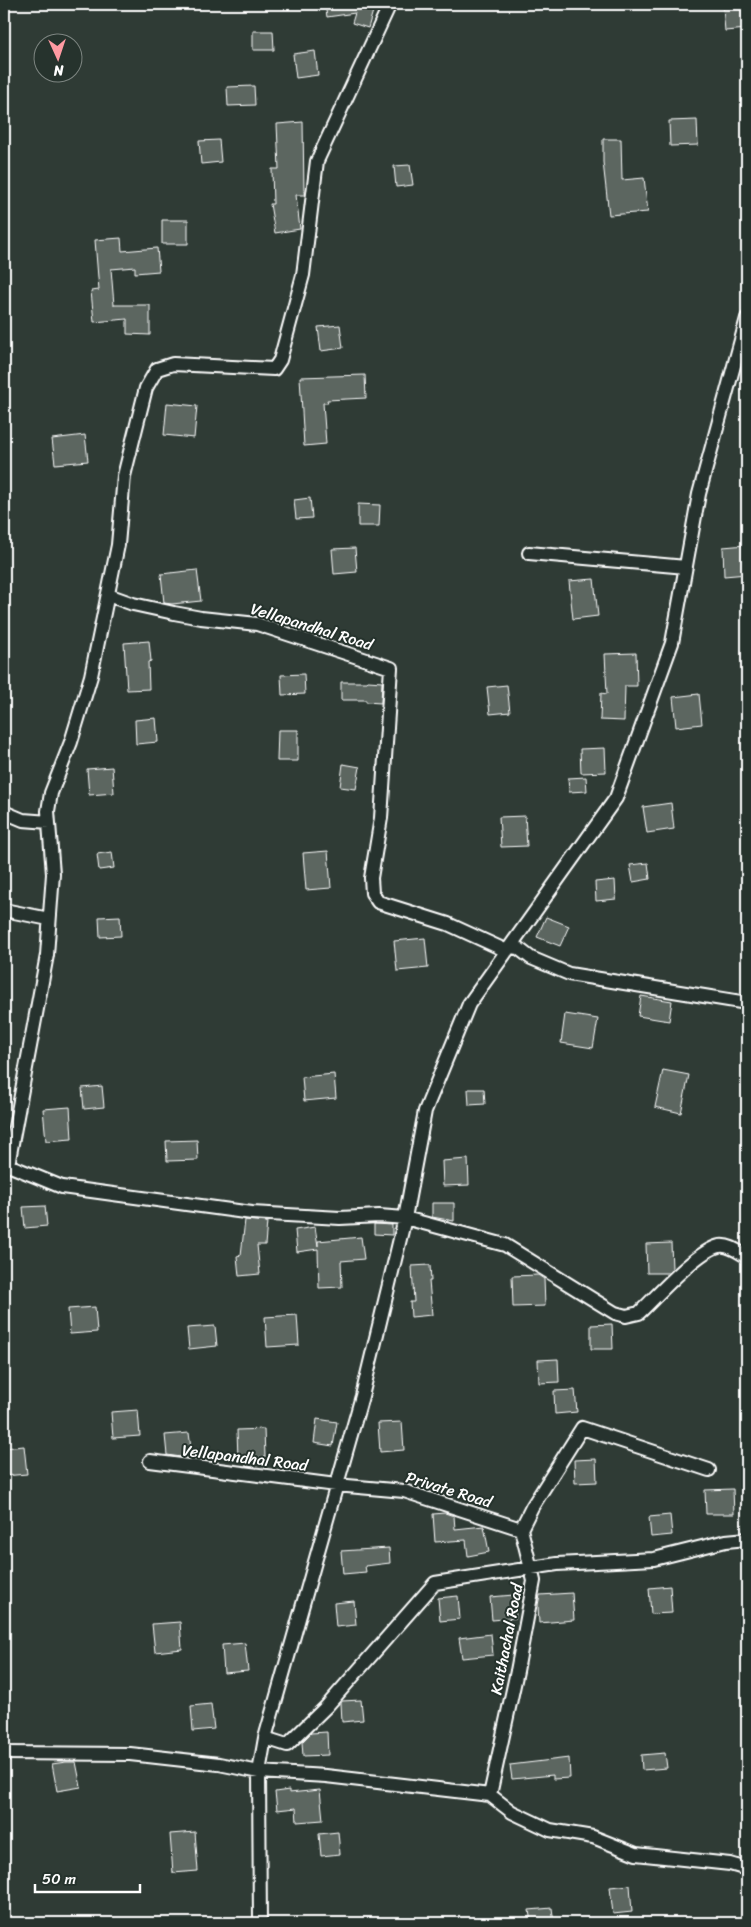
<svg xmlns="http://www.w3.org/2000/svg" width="751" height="1927" font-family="Sriracha,sans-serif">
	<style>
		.building { fill: #5b6661; stroke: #fff }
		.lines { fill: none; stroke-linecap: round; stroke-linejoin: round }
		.street-casing { stroke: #fff; stroke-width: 16 }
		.street { stroke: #26332d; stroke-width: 12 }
		.labels { text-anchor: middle; stroke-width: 4; stroke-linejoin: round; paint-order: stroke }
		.street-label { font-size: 16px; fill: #fff; stroke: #26332d }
	</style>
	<rect width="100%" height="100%" fill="#2f3b35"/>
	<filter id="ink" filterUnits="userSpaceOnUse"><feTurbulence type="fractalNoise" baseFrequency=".02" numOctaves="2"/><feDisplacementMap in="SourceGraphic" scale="10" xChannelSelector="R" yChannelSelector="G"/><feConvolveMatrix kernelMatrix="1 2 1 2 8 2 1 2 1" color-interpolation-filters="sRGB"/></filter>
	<g filter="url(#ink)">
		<!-- building -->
		<path class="building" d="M325,4H375L368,28L352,23L355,13L327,17Z
			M747,5V29L725,31L723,7Z
			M253,31H273L274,50H253Z
			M315,51L318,75L296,78L293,54Z
			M254,86L255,105L228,106L227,87Z
			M697,120L698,145L670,146L669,121Z
			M303,122L304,195H296L300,229L275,233L270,204H273L272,169H279L277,124Z
			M603,139H621L622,180L644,178L648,212L609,215L603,162Z
			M219,140L221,162L201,164L199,141Z
			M410,165L413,185L396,187L394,166Z
			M162,220H188V244H162Z
			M121,238L122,251L157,248L159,271L135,273V267L111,269L114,305H150V335L127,334V319L94,322L91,291L99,290L95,240Z
			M340,325L343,348L321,351L318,327Z
			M365,375L366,398L327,400L328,403H323L326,444L304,446L300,377Z
			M167,403L197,406L194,438L164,435Z
			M85,435L88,461L55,464L52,439Z
			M310,498L312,518L296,519L294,500Z
			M358,504L380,505L379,526H358Z
			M746,545L747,574L724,576L723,547Z
			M355,548L357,572L334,574L332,549Z
			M197,570L201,601L172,604L164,603L161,574Z
			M594,579L598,616L573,619L569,581Z
			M149,641L151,661L148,662L149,689L127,690L124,643Z
			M636,653L637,686H625L624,721L600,720L601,693L607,694L605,654Z
			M304,674L305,694L282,695L281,675Z
			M368,681L382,682L381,703L366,702V700H341V682H367Z
			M507,685L510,712L490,714L487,687Z
			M699,694L702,724L676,727L673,697Z
			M156,718L158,742L136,744L135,720Z
			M278,730H298V761H277Z
			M605,748L606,772L581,773L580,749Z
			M343,764L360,767L356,789L340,787Z
			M112,767L114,793L89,795L87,769Z
			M586,777L587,791L569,792L568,778Z
			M671,803L674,829L647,833L643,807Z
			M525,816L527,846L501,847L499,817Z
			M328,851L331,888L306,890L303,853Z
			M112,852L114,868L99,870L97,854Z
			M648,863L650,879L633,882L630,865Z
			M615,880L616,899L596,901L595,882Z
			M120,916L121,936L100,937L99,917Z
			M546,917L569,926L560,946L537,937Z
			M425,938L428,968L397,971L394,941Z
			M641,996L672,1001L669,1021L638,1016Z
			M565,1014L598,1019L593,1048L561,1043Z
			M663,1070L689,1075L681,1113L655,1107Z
			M334,1074L336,1098L304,1101L302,1077Z
			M102,1086L104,1107L84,1109L82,1088Z
			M468,1089H484L485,1104L469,1105Z
			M70,1107L72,1139L46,1141L43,1109Z
			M197,1140L198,1160L167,1161L166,1141Z
			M468,1159L469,1185L443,1186L442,1161Z
			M432,1203H454V1221L432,1217Z
			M45,1206L47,1226L25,1228L23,1207Z
			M245,1220L267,1222L265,1245H257L260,1274L239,1276L237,1256L241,1255Z
			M374,1224L392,1225V1235L374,1234Z
			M315,1227L318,1246V1241L361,1237L364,1259L341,1261L342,1287L319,1288L318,1249L297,1252L295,1230Z
			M671,1243L672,1269L668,1273H647L646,1244Z
			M430,1265L431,1281H429L432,1315L411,1317L410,1302H414L412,1266Z
			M538,1275L544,1279L545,1306L513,1307L512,1276Z
			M95,1307L97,1332L70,1334L68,1309Z
			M297,1315L299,1345L267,1347L265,1317Z
			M612,1324L613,1349H591V1325Z
			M215,1326L217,1346L189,1349L187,1328Z
			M558,1359L559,1382L539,1383L538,1360Z
			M575,1390L577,1412L555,1414L554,1391Z
			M138,1410L140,1436L113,1438L111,1412Z
			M317,1419L337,1422L333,1446L314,1443Z
			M402,1422L404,1450L380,1452L378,1423Z
			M264,1429L265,1457L238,1459L237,1430Z
			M189,1433L192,1456L181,1457L167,1455L165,1435Z
			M24,1446L27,1474L4,1476V1448Z
			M596,1459L597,1482L575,1483L574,1460Z
			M733,1489L734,1514H706L705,1490Z
			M445,1513L454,1516L455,1529L484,1526L489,1552L468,1556L466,1540L435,1542L433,1514Z
			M670,1515L672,1535L651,1537L649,1517Z
			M389,1548L390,1563L365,1566L366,1572L343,1574L341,1551Z
			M670,1586L672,1613L651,1614L649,1588Z
			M572,1593L574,1620L539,1623L538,1605L540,1595Z
			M514,1595L516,1618L492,1620L490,1597Z
			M458,1596L460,1619L440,1621L438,1598Z
			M354,1601L356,1625L336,1627L334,1603Z
			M180,1622L182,1649L155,1652L152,1624Z
			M491,1634L493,1655L462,1658L459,1638Z
			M245,1643L248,1671L224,1673L222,1645Z
			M361,1700L363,1720L342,1722L341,1703L342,1701Z
			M211,1704L214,1729L193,1731L191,1706Z
			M327,1732L328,1755L303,1756L302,1742L311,1733Z
			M665,1753L667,1768L642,1770L641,1755Z
			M569,1758L570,1778L553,1779V1775L512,1779L510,1765Z
			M66,1762H76L81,1787L57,1791L52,1764Z
			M289,1790V1793L320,1790L323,1820L297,1822L296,1808L277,1810L275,1792Z
			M195,1832L198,1871L173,1873L170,1834Z
			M338,1832L340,1854L321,1856L319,1834Z
			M630,1885L632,1912L613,1914L610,1887Z
			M552,1908L554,1923H531L529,1910Z"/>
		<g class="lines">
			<!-- street casing -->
			<g class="street-casing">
				<path id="street" d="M529,553L686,567
					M108,595L133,604L174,613L201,618L257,624L391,668L381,818L371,878L372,893L378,902L448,924L507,951
					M4,812L23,820L49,822
					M4,910L49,919
					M511,947L518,948L531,958L569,974L747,1003
					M4,1165H8L62,1187L252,1213L340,1218L379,1216L405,1218L505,1245L615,1313L626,1316L639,1313C657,1296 697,1251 719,1246C729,1244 739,1252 747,1257
					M8,1165L47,955L53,874L48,811L51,793L71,742L91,676L118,545L124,476L146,388L157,369L173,364L274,369L280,360L303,275L317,161L390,4
					M150,1461L336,1485L404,1491L521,1529
					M265,1738L287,1745L326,1707L435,1583L557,1564L654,1559L726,1541L747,1539
					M4,1753L130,1754L219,1764L259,1772L326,1776L490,1795L512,1812L550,1830L593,1837L636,1854L730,1864L747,1869
					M490,1795L517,1671L534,1581L521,1529L532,1507L582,1428L709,1470
					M260,1923L259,1772L265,1738L362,1396L405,1218L425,1111L469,1004L616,798L672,643L699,494L747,318"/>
			</g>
			<!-- street -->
			<use href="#street" class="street"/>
		</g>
	</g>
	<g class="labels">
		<!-- street labels -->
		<g class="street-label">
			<text transform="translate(312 626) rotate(17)" y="6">Vellapandhal Road</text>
			<text transform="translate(245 1457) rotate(7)" y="6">Vellapandhal Road</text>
			<text transform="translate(449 1489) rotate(17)" y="6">Private Road</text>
			<text transform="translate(506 1639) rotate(-79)" y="6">Kaithachal Road</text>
		</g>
	</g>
	<!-- margin -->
	<rect width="751" height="1927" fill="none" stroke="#26332d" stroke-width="20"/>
	<rect x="10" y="10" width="731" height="1907" fill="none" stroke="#fff" stroke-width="2" filter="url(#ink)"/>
	<!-- north arrow -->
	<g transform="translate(58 58) rotate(177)"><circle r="24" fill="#26332d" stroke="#7d8581"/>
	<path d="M0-4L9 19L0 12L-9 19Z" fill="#ff9aa2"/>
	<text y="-8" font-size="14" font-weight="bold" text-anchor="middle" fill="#ffffff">N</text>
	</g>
	<!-- scale -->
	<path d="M35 1884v8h105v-8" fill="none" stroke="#ffffff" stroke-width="2.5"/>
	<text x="42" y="1884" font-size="15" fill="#ffffff" stroke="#26332d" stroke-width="4" paint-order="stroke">50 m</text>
</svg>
